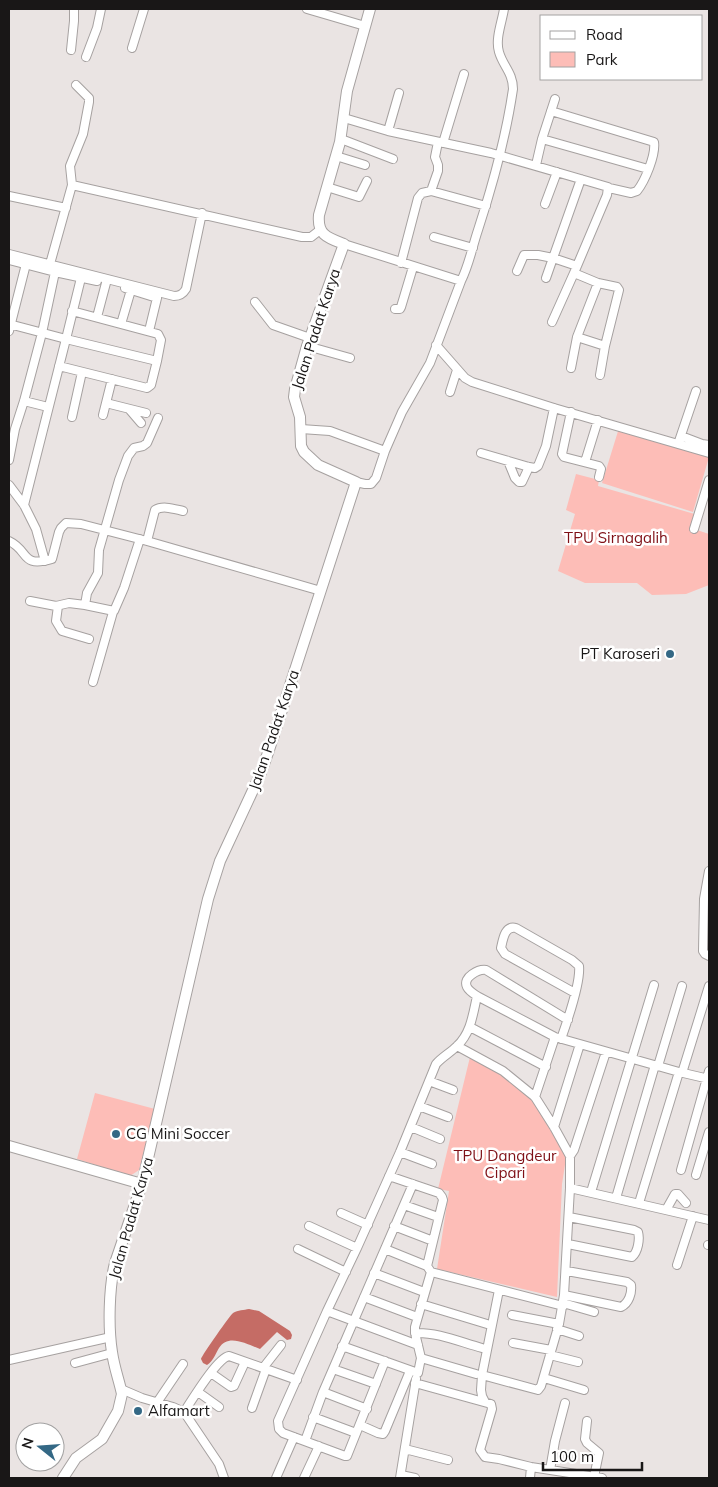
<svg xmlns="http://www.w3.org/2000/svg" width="718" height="1487" font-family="Mulish,sans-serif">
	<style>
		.green { fill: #fdbdb7 }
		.water { fill: #c56c65 }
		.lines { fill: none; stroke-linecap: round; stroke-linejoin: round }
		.minor-casing { stroke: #a6a1a0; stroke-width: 10 }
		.tertiary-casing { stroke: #a6a1a0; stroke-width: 12 }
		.minor { stroke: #fff; stroke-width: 8 }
		.tertiary { stroke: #fff; stroke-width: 10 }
		.poi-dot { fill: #346885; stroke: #fff; stroke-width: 2 }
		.labels { text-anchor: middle; stroke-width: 5; stroke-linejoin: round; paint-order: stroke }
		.street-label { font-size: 15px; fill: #191717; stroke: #fff }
		.park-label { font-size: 15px; fill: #7f1016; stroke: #fff }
		.poi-label { font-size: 15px; fill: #191717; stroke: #fff; text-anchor: start }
	</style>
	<rect width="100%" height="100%" fill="#eae4e3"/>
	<!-- green -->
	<path class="green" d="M619,428L709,457L693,512L602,483Z
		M576,474L599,480L598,486L698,515L694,529L709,534V585L686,594L652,595L637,583H585L558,571L575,514L566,510Z
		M470,1057L513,1079L552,1123L567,1152L562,1184L557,1297L437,1269L449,1191L438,1189Z
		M95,1093L155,1109L139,1170L130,1176L77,1159Z"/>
	<!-- water -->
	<path class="water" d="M249,1309L259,1311L290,1331L292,1335L291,1339L287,1340L277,1332L260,1349C247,1344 228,1333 219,1348C215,1355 213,1361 207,1365L203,1363L201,1359C202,1355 231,1314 233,1313C238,1310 244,1310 249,1309Z"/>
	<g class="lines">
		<!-- minor casing -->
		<g class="minor-casing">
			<path id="minor" d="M307,9L365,26
				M132,48L144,9
				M71,50L74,21V9
				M86,57L97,28L101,9
				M551,111L654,142C656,155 645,181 637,191L631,193L609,188
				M344,118L388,131L491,153L608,187L607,195L574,273L598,283L617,287L619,290L605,346L600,375
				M388,131L399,93
				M341,139L393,159
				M542,139L648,169
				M443,143L464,74
				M336,156L365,165
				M536,165L542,139L555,99
				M72,185L302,237H311L320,230
				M327,187L359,197L367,181
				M431,191L438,171V165L435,157L438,142
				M9,196L66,208
				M545,204L557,172
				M434,237L473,248
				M344,244L461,281
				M9,254L174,296C180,296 183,294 186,289L202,213
				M9,260L55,272L97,281
				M401,263L418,198L422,193L431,191L486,206
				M50,264L72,185L70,166L83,134L89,102V98L76,85
				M577,266L553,258L581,179
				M517,271L524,255H538L553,258L546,278
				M81,278L66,339L157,361
				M598,283L577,337L605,346
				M125,288L157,298L149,331
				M255,302L273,325L310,338
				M395,309H400L401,307L413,267
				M97,317L106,283
				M552,322L574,273
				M9,324L66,339L24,505
				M121,324L131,290
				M9,331L26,264
				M436,345L465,378L472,382L554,408L709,453
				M307,346L350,358
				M59,366L147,388L151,385L157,361L161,340L158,334L72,311
				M571,368L577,337
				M450,392L457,370
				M24,401L48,407
				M106,403L146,413
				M129,409L141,423
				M571,412L562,454L564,457L599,466L601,469L599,477
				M103,415L112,379
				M72,417L82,372
				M301,429L330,431L385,451
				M681,436L702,444L709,445
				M678,444L696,391
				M481,453L529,467L535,468L538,466L546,446L554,408
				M9,460L15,429L24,401L42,333L55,272
				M508,461L515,478L519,482H522L529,467
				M585,462L598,420
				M356,482L365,484H371L376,478L385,451L402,412L430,363L461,281C469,265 472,248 478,230C493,184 506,137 513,89C513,73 503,66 499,52C495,39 502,22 504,9
				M9,485L24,505L36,529L45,561
				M694,529L709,480
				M9,541C30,551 20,568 52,559L59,532L61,528L66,523L81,524L147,541L321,591
				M147,541L155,510C163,505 174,509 183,511
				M30,601L56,606L69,603L85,605L114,611L124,588L140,539
				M85,605L87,593L98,573L99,550L119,480L128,456L134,448L143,446L147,443L158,418
				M58,606L56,621L62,631L89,639
				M93,682L113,612
				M709,871L704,899L703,951L705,954L709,956
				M568,1020L486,970C479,969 462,977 467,987C469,991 474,994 477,996L555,1037L679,1072L709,1079
				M470,1027L546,1067
				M561,1039C567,1022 581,983 579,966L572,960L516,928C505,925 503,939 501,948L505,954L575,993
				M457,1046L503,1071L535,1097L554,1127L570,1156V1188L564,1295L559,1324L541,1386L538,1390L482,1375
				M658,1066L682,986
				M682,1073L709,986
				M429,1081L453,1090
				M535,1097L555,1037
				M419,1106L448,1117
				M411,1127L440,1139
				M554,1127L580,1044
				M400,1152L432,1164
				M570,1156L574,1150L606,1052
				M681,1170L709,1071
				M696,1175L709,1132
				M389,1176L439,1193L442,1197L443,1200L427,1266L431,1272L563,1306
				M570,1188L709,1220
				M591,1192L654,985
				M616,1198L655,1065
				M639,1203L679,1072
				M404,1205L438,1217
				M666,1210L675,1194H678L686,1203
				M341,1213L368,1225
				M309,1226L357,1248
				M394,1226L433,1241
				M568,1244L632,1257C638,1252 640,1239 638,1232L634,1230L569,1217
				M708,1245H709
				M298,1249L346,1272
				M385,1249L427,1266
				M677,1265L693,1216
				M374,1273L424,1292
				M564,1295L621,1307C629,1303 632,1293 631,1285L627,1282L567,1271
				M364,1297L417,1317
				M563,1303L594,1312
				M421,1304L487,1324
				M327,1311L418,1345
				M512,1315L559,1324
				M557,1329L579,1336
				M415,1333C437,1332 460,1342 482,1348
				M513,1343L551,1350
				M342,1346L418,1373L421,1358L415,1333V1327L431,1272
				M550,1355L578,1362
				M421,1358L476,1374
				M9,1360L111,1337
				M385,1361L347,1456H345L283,1433L279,1429L278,1421L327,1311L357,1248L400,1152L436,1064C442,1057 450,1053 457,1046C471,1033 473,1014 477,996
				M75,1363L112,1353
				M263,1368L281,1345
				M333,1369L376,1384
				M211,1373L231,1387L234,1386L245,1362
				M544,1378L584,1390
				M415,1383L491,1404L492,1409L480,1450L485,1457L499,1459L531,1467L602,1478
				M121,1389L142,1398L173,1407L184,1412L219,1464L224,1478
				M198,1392L219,1407
				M323,1392L367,1409
				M158,1401L183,1364
				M485,1402L482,1396L481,1390L482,1375L499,1290
				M252,1408L266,1369
				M184,1412C192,1400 217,1358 229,1356L297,1380
				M313,1417L356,1433
				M587,1421L585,1439L587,1443L599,1453L594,1477
				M360,1425L378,1433L383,1434L385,1431L410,1371
				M305,1441L323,1392L413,1184
				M405,1449L448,1460
				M550,1470L555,1441L565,1403
				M401,1475L415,1478
				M276,1478L294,1437
				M304,1478L319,1446
				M400,1478L416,1379
				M530,1478L531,1467"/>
		</g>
		<!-- tertiary casing -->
		<g class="tertiary-casing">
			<path id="tertiary" d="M9,1146L142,1184
				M63,1478L76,1458L102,1439L118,1411L122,1394C119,1380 114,1367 112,1352C108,1327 109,1287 115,1263L142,1184L208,899L220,861L260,775L269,750L356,482L318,465L304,452L301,446L300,417L294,397L295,389L307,346L344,244C328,238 317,235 319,215L340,142L347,91L370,9"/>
		</g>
		<!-- minor -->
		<use href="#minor" class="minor"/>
		<!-- tertiary -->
		<use href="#tertiary" class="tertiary"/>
	</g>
	<!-- markers -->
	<g class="poi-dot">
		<circle cx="670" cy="654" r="5"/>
		<circle cx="116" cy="1134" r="5"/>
		<circle cx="138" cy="1411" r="5"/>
	</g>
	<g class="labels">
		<!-- street labels -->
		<g class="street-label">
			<text transform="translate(316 329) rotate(-72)" y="5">Jalan Padat Karya</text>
			<text transform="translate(274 730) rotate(-71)" y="5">Jalan Padat Karya</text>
			<text transform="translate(131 1218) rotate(-74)" y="5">Jalan Padat Karya</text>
		</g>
		<!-- park labels -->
		<g class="park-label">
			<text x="616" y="543">TPU Sirnagalih</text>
			<text x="505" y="1161">TPU Dangdeur<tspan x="505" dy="17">Cipari</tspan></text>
		</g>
		<!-- poi labels -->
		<g class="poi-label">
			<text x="660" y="659" text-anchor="end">PT Karoseri</text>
			<text x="126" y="1139">CG Mini Soccer</text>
			<text x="148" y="1416">Alfamart</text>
		</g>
	</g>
	<!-- border -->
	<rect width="718" height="1487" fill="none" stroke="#191717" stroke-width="20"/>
	<!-- legend -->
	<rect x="540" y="15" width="162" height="65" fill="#ffffff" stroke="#a3a2a2"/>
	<rect x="550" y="31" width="25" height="8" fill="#ffffff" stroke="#a3a2a2"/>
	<text x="586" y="40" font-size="15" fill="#191717">Road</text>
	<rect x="550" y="52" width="25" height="15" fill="#fdbdb7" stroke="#a3a2a2"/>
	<text x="586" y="65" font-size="15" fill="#191717">Park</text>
	<!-- north arrow -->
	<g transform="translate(40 1447) rotate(287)"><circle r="24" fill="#ffffff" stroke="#a3a2a2"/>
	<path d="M0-4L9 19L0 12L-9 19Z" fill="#346885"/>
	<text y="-8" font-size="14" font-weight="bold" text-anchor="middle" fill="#191717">N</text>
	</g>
	<!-- scale -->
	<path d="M543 1462v8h99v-8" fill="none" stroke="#191717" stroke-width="2.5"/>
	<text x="550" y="1462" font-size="15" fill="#191717" stroke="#ffffff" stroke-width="4" paint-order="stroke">100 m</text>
</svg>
